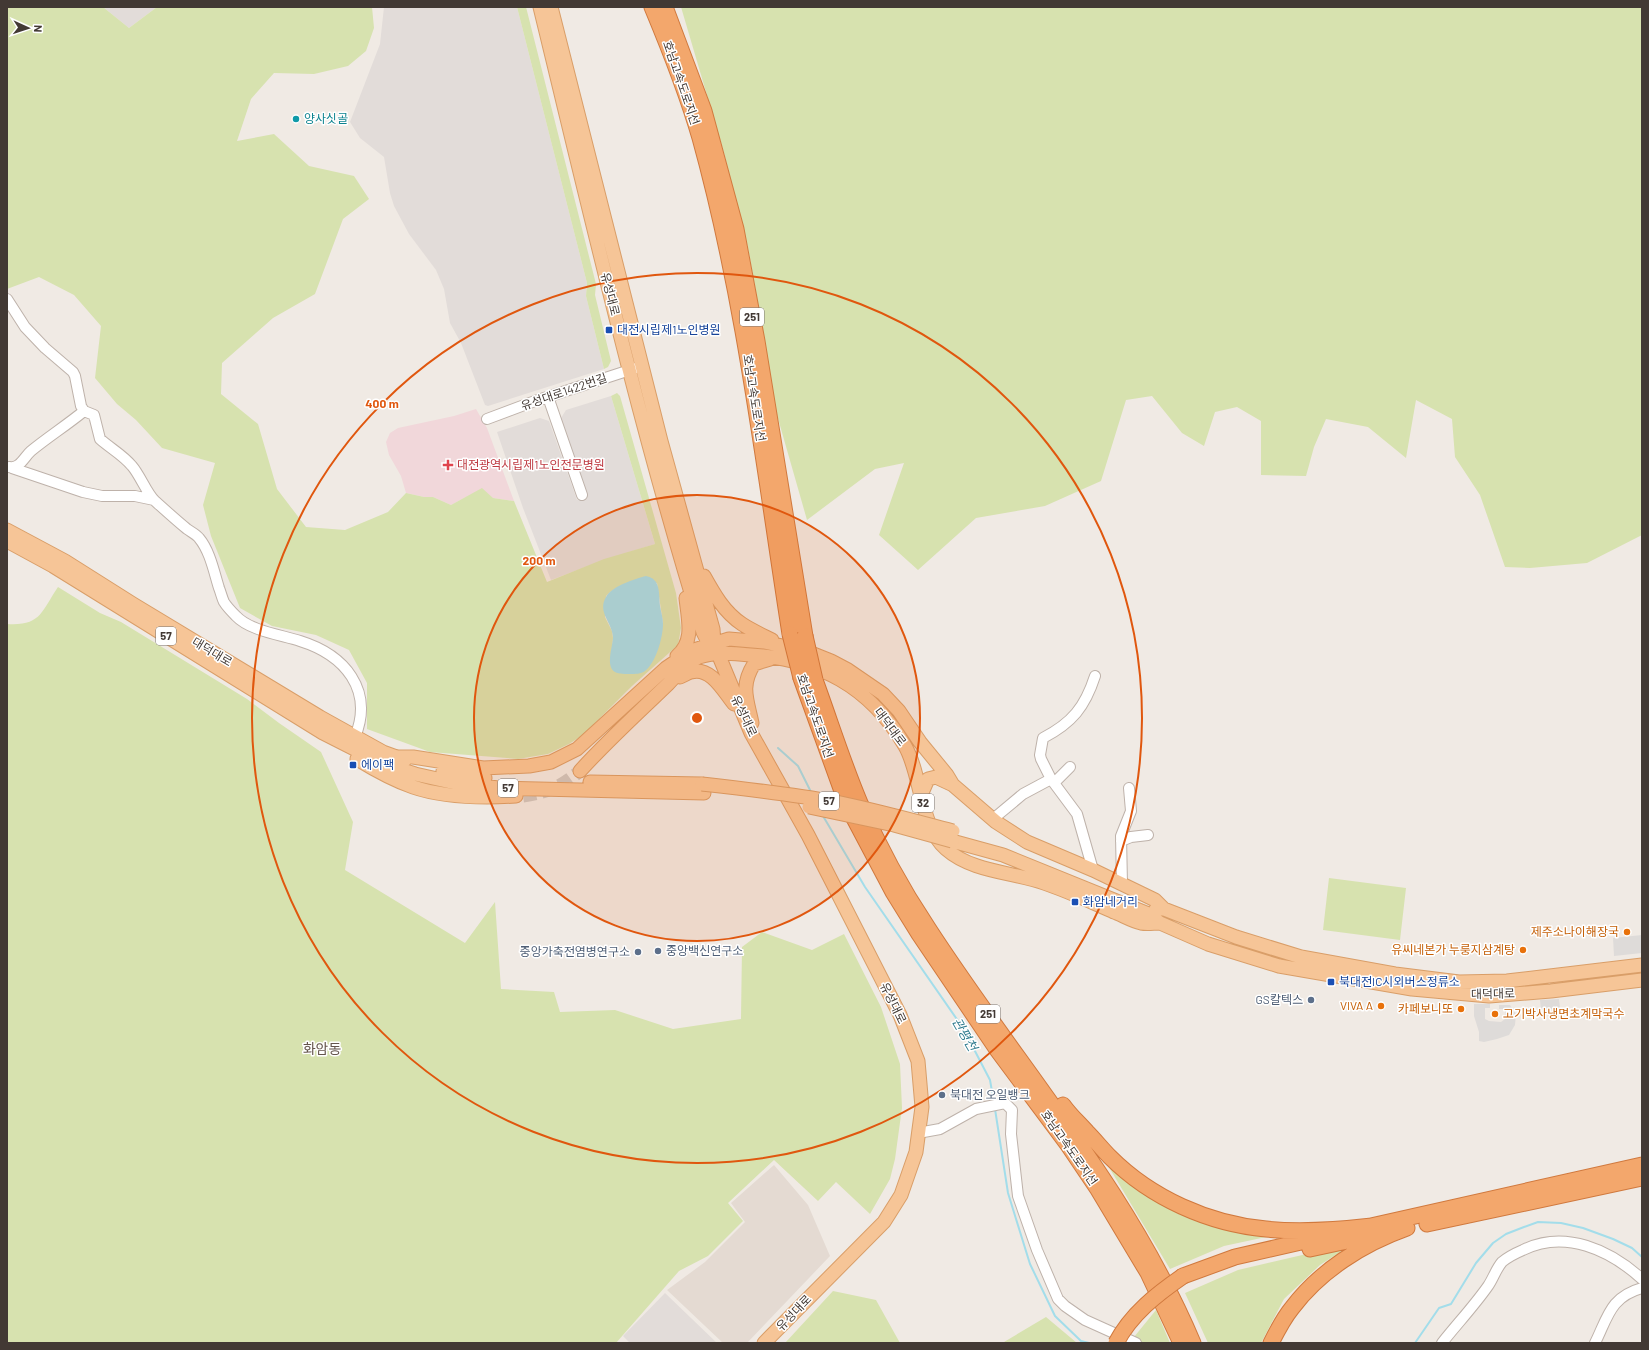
<svg xmlns="http://www.w3.org/2000/svg" width="1649" height="1350" font-family="Barlow,'Noto Sans KR',sans-serif">
	<style>
		.residential { fill: #e4dad2 }
		.industrial { fill: #e2dcd9 }
		.medical { fill: #f1d7da }
		.green { fill: #d7e2af; fill-rule: evenodd }
		.parking { fill: #dedbd9 }
		.water { fill: #a3ddea }
		.lines { fill: none; stroke-linecap: round; stroke-linejoin: round }
		.stream { stroke: #a3ddea; stroke-width: 2 }
		.major-tunnel { stroke: #cdc7c1; stroke-width: 13; stroke-dasharray: 13 6; stroke-linecap: butt }
		.minor-casing { stroke: #beb2aa; stroke-width: 12 }
		.major-casing { stroke: #d99e68; stroke-width: 15 }
		.highway-casing { stroke: #d0793e; stroke-width: 17 }
		.minor { stroke: #fff; stroke-width: 10 }
		.major { stroke: #f6c597; stroke-width: 13 }
		.highway { stroke: #f3a76c; stroke-width: 15 }
		.major-bridge-casing { stroke: #d99e68; stroke-width: 15; stroke-linecap: butt }
		.highway-bridge-casing { stroke: #d0793e; stroke-width: 17; stroke-linecap: butt }
		.major-bridge { stroke: #f6c597; stroke-width: 13 }
		.highway-bridge { stroke: #f3a76c; stroke-width: 15 }
		.ring { fill: none; stroke: #e0570e; stroke-width: 2 }
		.culture-dot { fill: #0f9aa8; stroke: #fff; stroke-width: 1.5 }
		.transit-dot { fill: #1a4fb4; stroke: #fff; stroke-width: 1.5 }
		.health-dot { fill: #e0444e; stroke: #fff; stroke-width: 1.5 }
		.food-dot { fill: #e8710a; stroke: #fff; stroke-width: 1.5 }
		.service-dot { fill: #5c6f8a; stroke: #fff; stroke-width: 1.5 }
		.labels { text-anchor: middle; stroke-width: 3; stroke-linejoin: round; paint-order: stroke }
		.shield { fill: #fff; stroke: #7b7471; stroke-width: 1 }
		.shield-label { font-size: 11px; font-weight: bold; fill: #423934 }
		.street-label { font-size: 12px; fill: #423934; stroke: #fff }
		.culture-label { font-size: 12px; fill: #0d838f; stroke: #fff; text-anchor: start }
		.transit-label { font-size: 12px; fill: #164399; stroke: #fff; text-anchor: start }
		.health-label { font-size: 12px; fill: #be3a42; stroke: #fff; text-anchor: start }
		.food-label { font-size: 12px; fill: #c56008; stroke: #fff; text-anchor: end }
		.service-label { font-size: 12px; fill: #4e5e75; stroke: #fff; text-anchor: start }
		.water-label { font-size: 13px; font-style: italic; fill: #307c8f; stroke: #fff }
		.quarter-label { font-size: 14px; fill: #64554c; stroke: #fff }
		.centre { fill: #e0570e; stroke: #fff; stroke-width: 2 }
		.ring-label { font-size: 12px; text-anchor: middle; font-weight: bold; fill: #e0570e; stroke: #fff; stroke-width: 3; stroke-linejoin: round; paint-order: stroke }
	</style>
	<rect width="100%" height="100%" fill="#f0eae4"/>
	<!-- residential -->
	<path class="residential" d="M774,1165L808,1205L830,1256L747,1343H723L667,1290L705,1262L745,1222L731,1203Z"/>
	<!-- industrial -->
	<path class="industrial" d="M103,7H157L129,28Z
		M384,7H517L587,283L586,296L604,369L488,406L485,405L461,343L450,323L444,289L436,270L409,234L394,206L390,193L384,157L360,138L350,122L380,44Z
		M611,396L655,544L604,560L551,580L523,508L497,432L540,418L549,421L577,500L582,498L561,418L566,410Z
		M665,1293L717,1343H630L623,1336Z"/>
	<!-- medical -->
	<path class="medical" d="M476,409L487,428L514,501L493,498L466,497L451,505L433,497H424L406,493L401,476L389,455L386,442L390,433L398,428L454,416Z"/>
	<!-- green -->
	<path class="green" d="M7,7H103L129,28L157,7H372L374,28L366,51L348,66L314,74L274,73L251,99L237,141L274,134L309,166L354,176L369,199L343,219L315,294L273,318L222,363L221,394L258,424L277,489L306,527L345,530L388,512L406,493L424,497H433L451,505L482,488L493,498L514,501L547,582L604,559L655,544L611,396L617,393L620,396L676,593L681,628L678,645L632,686L583,735L569,744L548,754L518,759L430,752L367,729V683L349,650L316,635L272,626L240,608L211,536L203,505L215,463L162,448L136,420L117,404L95,378L101,326L74,295L39,277L7,289ZM657,583L663,623L611,662L613,638L612,631L605,617L606,596C622,580 636,583 657,583Z
		M517,7H526L596,284L595,295L611,361L608,367L604,369L586,296L587,283Z
		M681,7H1642V535L1587,563L1530,568L1505,567L1480,495L1455,457L1452,419L1416,400L1406,458L1368,427L1326,419L1314,447L1306,476L1261,475V421L1237,407L1215,412L1204,446L1182,433L1152,396L1126,400L1101,481L1045,506L976,518L918,570L879,535L904,463L875,469L807,520L771,394L761,320L748,248L724,153Z
		M58,587L100,613L121,622L247,699L279,723L321,752L353,822L345,870L465,943L495,902L501,989L554,992L560,1012L615,1010L673,1029L741,1019L742,947L762,932L812,950L844,934L881,1007L900,1064L902,1108L895,1159L890,1179L870,1214L836,1182L818,1201L774,1160L728,1203L743,1221L708,1256L679,1271L616,1343H7V624C41,626 41,612 58,587Z
		M1329,878L1406,888L1400,940L1323,930Z
		M1101,1154L1136,1184L1275,1235L1224,1246L1170,1269Z
		M1354,1243L1320,1265L1284,1299L1261,1343H1208L1185,1293L1238,1270Z
		M833,1291L876,1300L900,1343H785Z
		M1156,1310L1170,1343H1143L1134,1337Z
		M1046,1317L1077,1343H1004V1342Z"/>
	<!-- parking -->
	<path class="parking" d="M1642,935V953L1614,956L1613,938Z
		M1559,999L1560,1008L1541,1010L1540,1000Z
		M1474,1004H1490V1008H1485V1019L1489,1021L1501,1022L1505,1019V1009H1499V1005H1510L1516,1014L1515,1025L1509,1035L1497,1039L1484,1042L1479,1041V1032L1474,1016Z"/>
	<!-- water -->
	<path class="water" d="M646,576C650,577 653,578 656,582C660,589 659,598 660,606C661,612 663,618 663,624C663,637 656,663 645,671C641,674 635,674 630,674C626,674 619,674 615,672C605,666 613,646 613,637C612,622 597,612 606,597C612,586 635,579 646,576Z"/>
	<g class="lines">
		<!-- stream -->
		<path class="stream" d="M778,748L798,766L811,792
			M823,816L865,887L963,1028L990,1080L994,1103
			M995,1109L1008,1193L1030,1264L1055,1316L1081,1341L1089,1343
			M1415,1343L1439,1308L1451,1304L1476,1263L1493,1243L1506,1234L1524,1227L1538,1222L1561,1223L1583,1228L1613,1239L1632,1248L1642,1257"/>
		<!-- major-tunnel -->
		<path class="major-tunnel" d="M523,796C549,792 559,788 580,771"/>
		<!-- minor casing -->
		<g class="minor-casing">
			<path id="minor" d="M7,299L25,327L45,348L73,372L75,376L81,406L84,411L94,415L100,439C110,448 123,455 132,466C140,475 147,494 155,501C165,510 176,520 187,529C191,532 196,534 199,538C210,551 214,572 219,588C221,593 222,598 224,602C227,607 232,612 236,616C250,631 282,635 300,641C345,655 374,690 355,737
				M548,397L582,495
				M487,419L535,401L636,368
				M9,467C20,469 24,457 31,451C48,437 67,425 84,411
				M12,468L83,492L102,496H135L154,500
				M1054,783L1070,767
				M993,819L1023,794L1051,779
				M1121,841L1131,837L1148,835
				M1093,870L1077,814L1051,779L1041,759L1040,755L1043,738C1072,723 1085,707 1095,676
				M1122,884L1121,836L1131,811L1129,788
				M918,1133L940,1129L976,1109L1005,1103L1012,1110L1011,1134L1018,1196L1037,1250L1058,1299L1065,1306L1085,1320L1136,1343
				M1442,1343C1457,1324 1474,1306 1488,1286C1493,1279 1496,1269 1502,1262C1508,1257 1516,1253 1523,1250C1565,1229 1610,1250 1642,1279
				M1595,1343C1608,1317 1610,1297 1642,1288"/>
		</g>
		<!-- major casing -->
		<g class="major-casing">
			<path id="major" d="M540,7C591,216 639,426 703,632L706,638L714,644L751,733L808,835L900,1015L918,1061L922,1107L916,1152L901,1195L884,1222L764,1343
				M551,7L661,441L713,629L714,644
				M7,530L65,561L133,604L320,717L383,752L405,760
				M7,541L53,566L323,733L384,764L415,774L460,784L499,788L704,793
				M704,576C714,594 724,612 742,624C751,630 762,635 772,640
				M677,656C695,641 688,619 686,598
				M680,677C683,676 687,673 691,672C711,666 724,692 734,704
				M752,723C747,699 740,686 754,664L770,659
				M398,757H413L483,768L529,766L551,762L577,749L666,668L691,651L729,639L764,642L806,651L831,661L848,670L883,694L899,711L920,742L947,775L953,785L996,822L1027,842L1093,870L1155,900L1164,909
				M357,759C375,770 393,780 413,787C445,798 483,798 516,796
				M443,771L485,778
				M580,771C608,740 638,713 668,684C677,675 687,662 699,657C716,651 734,654 751,655C818,659 870,686 905,746C922,775 919,825 946,849C972,872 1012,872 1044,883C1068,891 1091,902 1114,912C1122,915 1132,921 1141,923C1147,924 1154,923 1160,923
				M590,782L702,784
				M921,795L928,779L936,777L951,784
				M952,841L1003,855L1146,913L1160,923L1208,944L1279,966L1412,989L1489,996L1551,991L1642,980
				M1156,909H1164L1236,937L1301,957L1395,974L1459,982L1507,981L1642,965"/>
		</g>
		<!-- highway casing -->
		<g class="highway-casing">
			<path id="highway" d="M652,7C670,50 687,93 700,138C745,300 764,468 790,634
				M665,7L704,111L736,229L757,341L805,636
				M801,678L847,805L893,892L919,934L998,1051L1068,1145L1097,1188L1148,1273L1181,1343
				M815,680C830,721 843,763 860,803C879,847 902,889 928,928C1018,1067 1128,1189 1193,1343
				M1063,1105C1070,1115 1079,1123 1087,1132C1095,1140 1102,1149 1110,1157C1151,1198 1209,1224 1266,1229C1301,1233 1337,1230 1372,1226
				M1427,1224L1642,1178
				M1362,1228L1642,1165
				M1310,1249L1380,1234
				M1183,1276L1235,1257L1323,1237
				M1271,1343C1277,1331 1283,1319 1292,1308C1320,1271 1362,1244 1407,1228"/>
		</g>
		<!-- minor -->
		<use href="#minor" class="minor"/>
		<!-- major -->
		<use href="#major" class="major"/>
		<!-- highway -->
		<use href="#highway" class="highway"/>
		<!-- major-bridge casing -->
		<g class="major-bridge-casing">
			<path id="major-bridge" d="M702,784C746,789 791,794 835,802C875,810 914,821 953,831
				M809,807L894,825L952,841"/>
		</g>
		<!-- highway-bridge casing -->
		<g class="highway-bridge-casing">
			<path id="highway-bridge" d="M790,634L801,678
				M805,636L815,680
				M1116,1343C1131,1314 1157,1294 1183,1276"/>
		</g>
		<!-- major-bridge -->
		<use href="#major-bridge" class="major-bridge"/>
		<!-- highway-bridge -->
		<use href="#highway-bridge" class="highway-bridge"/>
	</g>
	<!-- distance rings -->
	<circle cx="697" cy="718" r="223" fill="#e0570e" fill-opacity=".12"/>
	<g class="ring">
		<circle cx="697" cy="718" r="223"/>
		<circle cx="697" cy="718" r="445"/>
	</g>
	<!-- markers -->
	<circle class="culture-dot" cx="296" cy="119" r="4"/>
	<g class="transit-dot">
		<rect x="605" y="326" width="8" height="8" rx="2"/>
		<rect x="349" y="761" width="8" height="8" rx="2"/>
		<rect x="1071" y="898" width="8" height="8" rx="2"/>
		<rect x="1327" y="978" width="8" height="8" rx="2"/>
	</g>
	<path class="health-dot" d="M446 459h4v4h4v4h-4v4h-4v-4h-4v-4h4z"/>
	<g class="food-dot">
		<circle cx="1627" cy="932" r="4"/>
		<circle cx="1523" cy="950" r="4"/>
		<circle cx="1381" cy="1006" r="4"/>
		<circle cx="1461" cy="1009" r="4"/>
		<circle cx="1495" cy="1014" r="4"/>
	</g>
	<g class="service-dot">
		<circle cx="658" cy="951" r="4"/>
		<circle cx="638" cy="952" r="4"/>
		<circle cx="1311" cy="1000" r="4"/>
		<circle cx="942" cy="1095" r="4"/>
	</g>
	<g class="labels">
		<!-- shield labels -->
		<g class="shield">
			<rect x="740" y="308" width="24" height="18" rx="3"/>
			<rect x="156" y="627" width="20" height="18" rx="3"/>
			<rect x="498" y="779" width="20" height="18" rx="3"/>
			<rect x="819" y="792" width="20" height="18" rx="3"/>
			<rect x="912" y="794" width="22" height="18" rx="3"/>
			<rect x="976" y="1005" width="24" height="18" rx="3"/>
		</g>
		<g class="shield-label">
			<text x="752" y="321">251</text>
			<text x="166" y="640">57</text>
			<text x="508" y="792">57</text>
			<text x="829" y="805">57</text>
			<text x="923" y="807">32</text>
			<text x="988" y="1018">251</text>
		</g>
		<!-- street labels -->
		<g class="street-label">
			<text transform="translate(681 83) rotate(71)" y="4">호남고속도로지선</text>
			<text transform="translate(610 294) rotate(76)" y="4">유성대로</text>
			<text transform="translate(564 392) rotate(-19)" y="4">유성대로1422번길</text>
			<text transform="translate(754 398) rotate(81)" y="4">호남고속도로지선</text>
			<text transform="translate(212 652) rotate(31)" y="4">대덕대로</text>
			<text transform="translate(744 716) rotate(65)" y="4">유성대로</text>
			<text transform="translate(815 716) rotate(71)" y="4">호남고속도로지선</text>
			<text transform="translate(890 727) rotate(53)" y="4">대덕대로</text>
			<text transform="translate(1493 994) rotate(-1)" y="4">대덕대로</text>
			<text transform="translate(893 1003) rotate(64)" y="4">유성대로</text>
			<text transform="translate(1069 1148) rotate(55)" y="4">호남고속도로지선</text>
			<text transform="translate(794 1313) rotate(-46)" y="4">유성대로</text>
		</g>
		<!-- culture labels -->
		<g class="culture-label">
			<text x="304" y="123">양사싯골</text>
		</g>
		<!-- transit labels -->
		<g class="transit-label">
			<text x="617" y="334">대전시립제1노인병원</text>
			<text x="361" y="769">에이팩</text>
			<text x="1083" y="906">화암네거리</text>
			<text x="1339" y="986">북대전IC시외버스정류소</text>
		</g>
		<!-- health labels -->
		<g class="health-label">
			<text x="457" y="469">대전광역시립제1노인전문병원</text>
		</g>
		<!-- food labels -->
		<g class="food-label">
			<text x="1619" y="936">제주소나이해장국</text>
			<text x="1515" y="954">유씨네본가 누룽지삼계탕</text>
			<text x="1373" y="1010">VIVA A</text>
			<text x="1453" y="1013">카페보니또</text>
			<text x="1503" y="1018" text-anchor="start">고기박사냉면초계막국수</text>
		</g>
		<!-- service labels -->
		<g class="service-label">
			<text x="666" y="955">중앙백신연구소</text>
			<text x="630" y="956" text-anchor="end">중앙가축전염병연구소</text>
			<text x="1303" y="1004" text-anchor="end">GS칼텍스</text>
			<text x="950" y="1099">북대전 오일뱅크</text>
		</g>
		<!-- water labels -->
		<g class="water-label">
			<text transform="translate(965 1034) rotate(60)" y="5">관평천</text>
		</g>
		<!-- quarter labels -->
		<g class="quarter-label">
			<text x="322" y="1054">화암동</text>
		</g>
	</g>
	<circle cx="697" cy="718" r="6" class="centre"/>
	<g class="ring-label">
		<text x="382" y="408">400 m</text>
		<text x="539" y="565">200 m</text>
	</g>
	<!-- border -->
	<rect width="1649" height="1350" fill="none" stroke="#423934" stroke-width="16"/>
	<!-- north arrow -->
	<g transform="translate(28 28) rotate(93)" stroke="#ffffff" stroke-width="3" paint-order="stroke">
	<path d="M0-3L7 15L0 10L-7 15Z" fill="#423934"/>
	<text y="-6" font-size="11" font-weight="bold" text-anchor="middle" fill="#423934">N</text>
	</g>
</svg>
